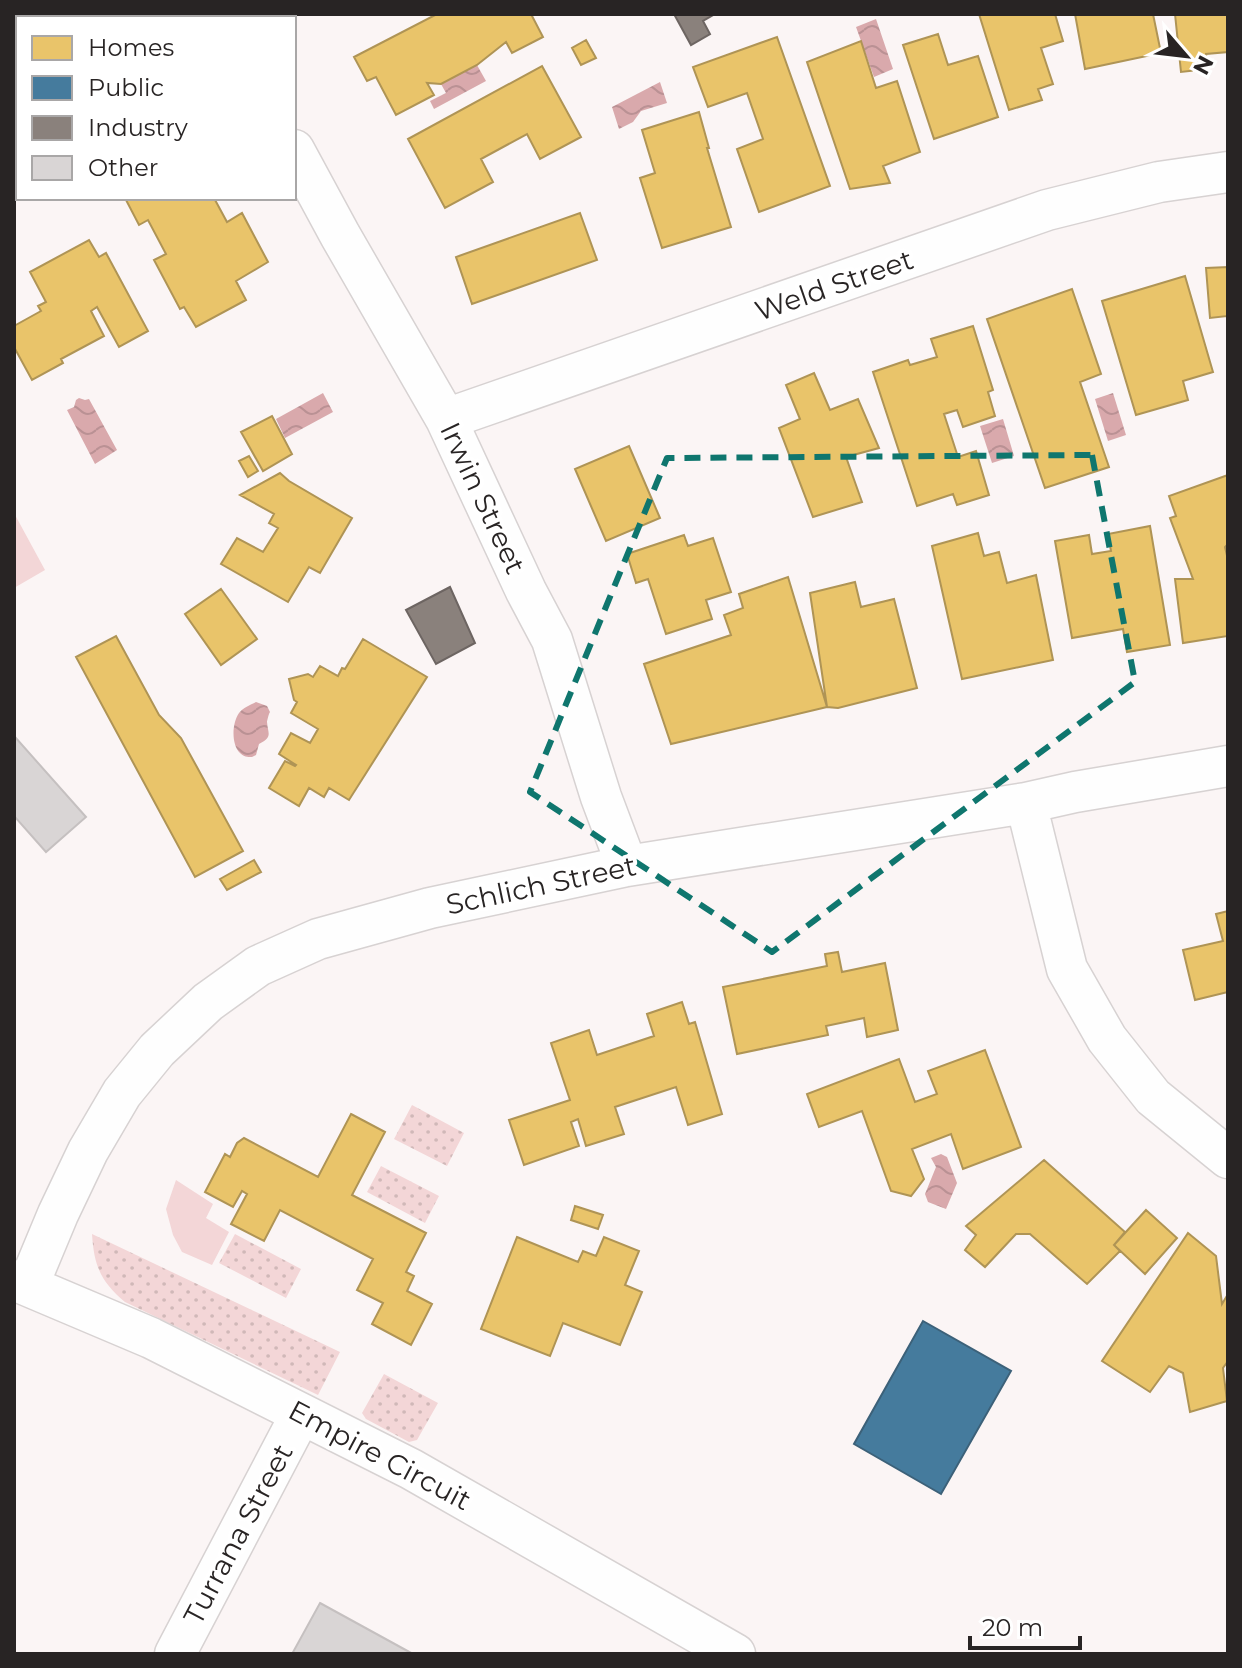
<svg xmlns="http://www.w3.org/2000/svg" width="1242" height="1668" font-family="Montserrat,sans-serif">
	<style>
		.grass { fill: url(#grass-dots) }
		.garden { fill: #f3d6d7 }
		.water { fill: url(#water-waves) }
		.homes { fill: #e9c46a; stroke: #af9455; stroke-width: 2 }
		.public { fill: #457b9d; stroke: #3c6179; stroke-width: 2 }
		.industry { fill: #8a817c; stroke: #6d6562; stroke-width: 2 }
		.building { fill: #d9d5d5; stroke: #c5c0c0; stroke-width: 2 }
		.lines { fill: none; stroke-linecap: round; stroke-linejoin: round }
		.minor-casing { stroke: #d7d2d2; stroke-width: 43 }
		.minor { stroke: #fefefe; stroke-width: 40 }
		.marked { fill: none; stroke: #0f766e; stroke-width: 6; stroke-dasharray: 16 10; stroke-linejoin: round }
		.labels { text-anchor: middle; stroke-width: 8; stroke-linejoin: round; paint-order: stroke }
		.street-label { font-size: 28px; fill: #282424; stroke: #fff }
	</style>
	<defs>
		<pattern id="grass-dots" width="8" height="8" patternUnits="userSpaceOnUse" patternTransform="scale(2)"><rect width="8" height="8" fill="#f3d6d7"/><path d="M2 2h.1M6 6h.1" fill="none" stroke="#d0b8b8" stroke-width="1.8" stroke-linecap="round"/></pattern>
		<pattern id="water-waves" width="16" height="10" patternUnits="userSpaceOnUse" patternTransform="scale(2)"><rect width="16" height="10" fill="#d9a9ac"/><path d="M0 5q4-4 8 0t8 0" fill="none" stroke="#ba9194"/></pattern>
	</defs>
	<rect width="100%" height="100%" fill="#fbf5f5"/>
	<!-- grass -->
	<path class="grass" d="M14,14H150L147,18H18V89L14,91Z
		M412,1105L464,1133L447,1166L394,1139Z
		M381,1166L439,1196L425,1223L367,1192Z
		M92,1234L340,1352L318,1395L125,1302C100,1281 94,1265 92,1234Z
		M235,1234L301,1269L286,1298L219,1263Z
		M384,1374L438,1403L417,1440L409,1442L366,1419L362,1413Z"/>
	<!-- garden -->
	<path class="garden" d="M14,513L45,570L14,588Z
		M176,1180L213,1204L206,1218L229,1232L212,1265L182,1252L173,1235L166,1209Z"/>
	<!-- water -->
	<path class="water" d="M876,19L893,69L874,77L856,27Z
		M477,65L486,81L434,109L430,101L446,93L441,84Z
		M660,82L667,103L641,111L633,122L619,129L612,107Z
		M323,393L333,412L285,438L276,419Z
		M1113,393L1126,435L1108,441L1095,399Z
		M79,398L85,400L89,399L117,450L95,464L67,410L74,407L76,400Z
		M1003,419L1014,456L992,463L980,426Z
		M256,702L267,706L270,712C269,713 267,721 267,722C268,734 273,737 259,744L256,755L252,757C247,757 244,757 240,753C231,744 232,723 239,713C243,708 250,705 256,702Z
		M941,1154L947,1157L957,1183L946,1209L928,1202L925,1194L936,1167L931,1158Z"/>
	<!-- homes -->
	<path class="homes" d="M437,14H531L543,37L512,53L506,42L477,65L441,84L427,83L434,95L396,115L376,77L367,81L354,57Z
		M979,14H1055L1063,41L1041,48L1053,84L1038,89L1042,100L1009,110Z
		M1075,14H1153L1161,53L1085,69Z
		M1175,14H1228V52L1206,54L1207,69L1181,72Z
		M938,34L948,65L978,56L998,117L934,139L903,45Z
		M777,37L830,186L759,212L737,149L763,139L747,93L708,107L693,67Z
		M586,40L596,58L581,65L572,48Z
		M861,41L876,88L897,81L920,152L883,166L890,183L850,189L807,62Z
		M542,66L581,137L540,159L527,134L481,159L493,182L445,208L408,139Z
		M699,112L709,148H707L731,227L662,248L640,178L655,173L642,130Z
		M125,198H214L227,222L242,213L268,262L236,281L246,300L196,327L184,307L180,309L154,260L166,254L148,220L139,225Z
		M580,213L597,260L472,304L456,257Z
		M89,240L99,257L106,253L148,331L119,347L97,307L91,311L104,336L61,359L63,363L32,380L14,347V326L41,311L38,306L46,302L30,272Z
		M1228,267V325L1227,316L1210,318L1206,268Z
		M1185,276L1213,372L1183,381L1188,400L1136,415L1102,301Z
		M1072,289L1101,374L1080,382L1109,467L1045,488L987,319Z
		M973,326L993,390L988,392L995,416L963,427L957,410L944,414L958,457L976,451L989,495L957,505L953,494L917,506L873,372L908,360L910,365L937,357L931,339Z
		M814,373L830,410L858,399L879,448L846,457L862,502L813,517L779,428L800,419L786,385Z
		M272,416L292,454L263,471L241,432Z
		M629,446L660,518L606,541L575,469Z
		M249,456L258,471L248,477L239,461Z
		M280,473L289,481L352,518L320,573L309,567L288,602L221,564L237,538L263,552L278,528L269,523L274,514L240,495Z
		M1228,475V544L1225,547L1228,560V636L1183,643L1175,579H1193L1170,518L1176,516L1169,496Z
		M1150,526L1170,645L1127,652L1123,629L1072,638L1055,541L1089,535L1092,554L1111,551L1108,534Z
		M978,533L984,556L999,552L1007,583L1036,575L1053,660L962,679L932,546Z
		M684,535L688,546L713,538L731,592L706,600L712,619L666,634L648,579L636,583L627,554Z
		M788,577L827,707L671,744L644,664L731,635L724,615L743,608L739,594Z
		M855,582L861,607L894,599L917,688L838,708L827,707L810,593Z
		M221,589L257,639L221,665L185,614Z
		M116,636L159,715L181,738L243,851L195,877L76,657Z
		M363,639L427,677L349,800L329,788L324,797L309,788L299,806L269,788L285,761L295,766L296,765L279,754L291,733L310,743L318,729L291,713L297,702L294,700L289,679L308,674L313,677L320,666L338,676L342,668L345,669Z
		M254,860L261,872L227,890L220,879Z
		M1228,911V992L1195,1000L1183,950L1223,941L1216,914Z
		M838,952L842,972L885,963L898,1030L867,1037L864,1018L826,1026L828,1035L737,1054L723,987L827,966L825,954Z
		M682,1002L689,1024L695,1022L722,1114L688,1125L676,1087L615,1107L624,1134L586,1146L578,1119L571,1122L579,1146L524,1165L509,1120L570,1100L551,1043L589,1030L597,1055L654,1036L647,1014Z
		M985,1050L1021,1147L963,1169L951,1134L912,1149L924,1179L911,1196L891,1191L862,1111L819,1127L807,1094L899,1059L915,1102L937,1094L928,1071Z
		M351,1114L385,1132L352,1195L426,1233L406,1272L414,1276L407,1291L432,1304L411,1345L372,1324L383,1303L357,1290L373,1259L280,1210L264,1241L231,1224L247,1194L242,1191L233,1207L205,1192L225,1154L230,1157L237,1143L244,1138L318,1177Z
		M1044,1160L1125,1232L1114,1245L1120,1251L1087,1284L1030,1234H1016L985,1267L965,1250L976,1235L966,1226Z
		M575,1206L603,1215L598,1229L571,1220Z
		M1146,1210L1177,1238L1145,1274L1114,1245Z
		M1188,1233L1216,1256L1222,1304L1228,1294V1361L1223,1368L1227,1401L1190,1412L1183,1373L1169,1366L1150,1392L1102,1361Z
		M517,1237L578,1262L583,1251L596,1256L604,1237L639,1251L625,1285L642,1292L620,1345L563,1323L550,1356L481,1329Z"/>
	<!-- public -->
	<path class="public" d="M923,1321L1011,1371L941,1494L854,1444Z"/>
	<!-- industry -->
	<path class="industry" d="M674,14H715L703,21L710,34L691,45Z
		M450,587L475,643L436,664L406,610Z"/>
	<!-- building -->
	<path class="building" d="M15,737L86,817L46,852L14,816Z
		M320,1603L413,1654H292Z"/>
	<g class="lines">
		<!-- minor casing -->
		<g class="minor-casing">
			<path id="minor" d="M236,18L243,14
				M14,133L18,131
				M294,150L340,235L446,419L526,591L552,640L601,797L627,866
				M446,419L1047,210L1159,182L1228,172
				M1026,803L1067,969L1107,1039L1153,1097L1228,1158
				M14,1280L151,1338L411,1469L735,1654
				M28,1286L58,1214L88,1151L122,1093L157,1050L208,1002L258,966L318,939L430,908L627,866L1026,803L1075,792L1228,766
				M175,1654L301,1414"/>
		</g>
		<!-- minor -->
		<use href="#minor" class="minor"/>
	</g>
	<!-- marked area -->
	<path class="marked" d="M1092,455L1135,682L772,952L530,792L667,458Z"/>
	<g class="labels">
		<!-- street labels -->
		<g class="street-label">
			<text transform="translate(834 285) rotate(-19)" y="10">Weld Street</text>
			<text transform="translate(483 498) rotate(65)" y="10">Irwin Street</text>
			<text transform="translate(541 885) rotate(-12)" y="10">Schlich Street</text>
			<text transform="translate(380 1455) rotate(28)" y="10">Empire Circuit</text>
			<text transform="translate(238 1534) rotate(-62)" y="10">Turrana Street</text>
		</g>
	</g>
	<!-- border -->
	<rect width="1242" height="1668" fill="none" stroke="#282424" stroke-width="32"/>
	<!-- legend -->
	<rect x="16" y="16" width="280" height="184" fill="#ffffff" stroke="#a9a7a7" stroke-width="2"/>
	<rect x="32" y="36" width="40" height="24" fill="#e9c46a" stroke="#a9a7a7" stroke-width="2"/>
	<text x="88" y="56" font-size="24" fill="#282424">Homes</text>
	<rect x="32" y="76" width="40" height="24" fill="#457b9d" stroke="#a9a7a7" stroke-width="2"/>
	<text x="88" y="96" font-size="24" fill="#282424">Public</text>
	<rect x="32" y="116" width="40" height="24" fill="#8a817c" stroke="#a9a7a7" stroke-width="2"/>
	<text x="88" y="136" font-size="24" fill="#282424">Industry</text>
	<rect x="32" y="156" width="40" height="24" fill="#d9d5d5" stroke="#a9a7a7" stroke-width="2"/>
	<text x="88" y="176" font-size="24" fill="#282424">Other</text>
	<!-- north arrow -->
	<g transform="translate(1186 56) rotate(118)" stroke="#ffffff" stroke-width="6" paint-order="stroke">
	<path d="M0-6L14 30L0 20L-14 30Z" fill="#282424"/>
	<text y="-12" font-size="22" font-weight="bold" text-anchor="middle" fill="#282424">N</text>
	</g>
	<!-- scale -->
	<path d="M970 1636v12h110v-12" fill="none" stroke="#282424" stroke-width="4"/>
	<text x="982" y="1636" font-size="24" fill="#282424" stroke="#ffffff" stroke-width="6" paint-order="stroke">20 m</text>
</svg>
